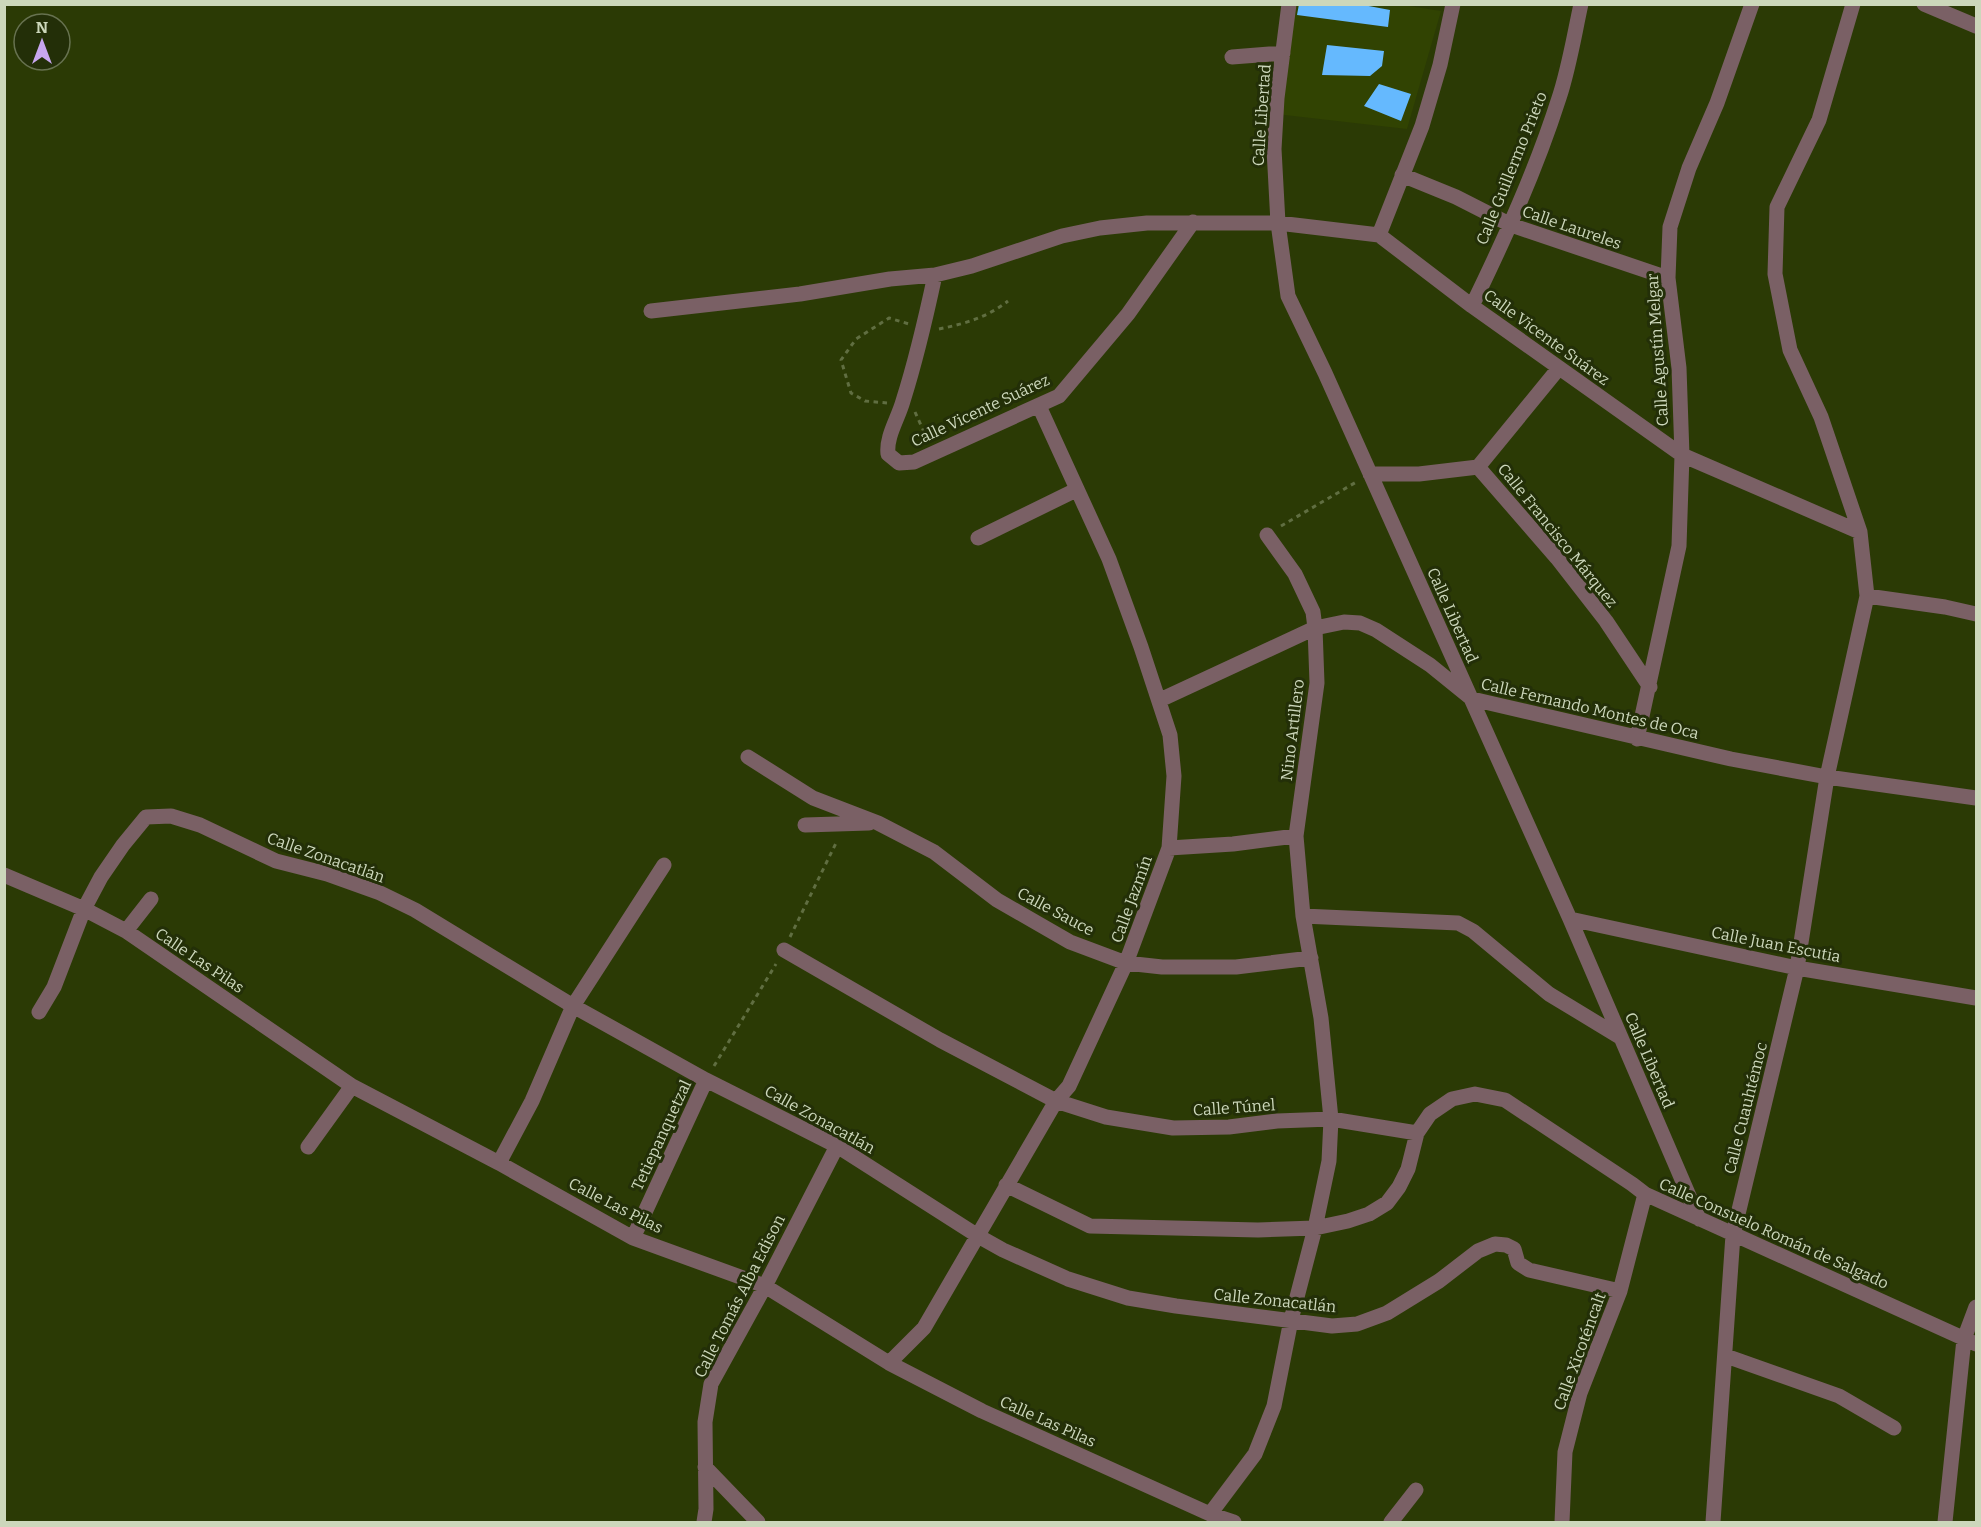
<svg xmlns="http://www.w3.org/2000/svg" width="1981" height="1527" font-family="Bitter,serif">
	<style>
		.built { fill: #314302 }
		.building { fill: #65b9fe }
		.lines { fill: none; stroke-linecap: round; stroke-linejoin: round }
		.path { stroke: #606e41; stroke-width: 3; stroke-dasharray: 4.5 4.5; stroke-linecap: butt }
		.minor { stroke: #7a6065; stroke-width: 15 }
		.labels { text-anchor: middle; stroke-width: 6; stroke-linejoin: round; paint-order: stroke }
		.street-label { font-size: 16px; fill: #ccd7bb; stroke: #232f08 }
	</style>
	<rect width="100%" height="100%" fill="#2b3a05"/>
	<!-- built -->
	<path class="built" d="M1295,5H1403L1441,11L1407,129L1276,114Z"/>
	<!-- building -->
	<path class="building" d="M1299,4H1358L1390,10L1388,27L1297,15Z
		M1327,45L1384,51L1382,66L1370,76L1322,75Z
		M1379,84L1411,94L1401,121L1364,106Z"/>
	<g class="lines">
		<!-- path -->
		<path class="path" d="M939,329C964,324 988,317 1008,301
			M887,403L865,401L851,393L841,360L856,339L889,318L909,324
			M915,412L925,434V440
			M1281,526L1358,481
			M790,937L837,841
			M714,1066L776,964"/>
		<!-- minor -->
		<path class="minor" d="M1289,4L1277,98L1274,149L1278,223L1288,296L1325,373L1570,919L1699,1219
			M1924,4L1976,26
			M1232,57L1283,53
			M1402,175L1456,197L1511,225L1668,278
			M1379,235L1422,126L1440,65L1453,4
			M935,275C926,317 916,360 903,401C898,419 886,436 888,454L899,463L914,462L1059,396L1128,314L1193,222
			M1472,306C1505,238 1536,170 1559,98C1569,68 1574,36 1581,4
			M651,311L800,294L890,279L935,275L972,266L1062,236L1100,228L1147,223H1278L1379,235L1472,306L1682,455L1860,532
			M1478,467L1557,558L1606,621L1650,687
			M1478,467L1559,368
			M1370,474H1419L1478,467
			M978,538L1076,490
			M1867,596L1945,607L1976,614
			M1160,700L1315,628L1344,622L1360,623L1376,630L1430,665L1472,699L1731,759L1827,777L1976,798
			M1637,739L1679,546L1682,455L1679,368L1668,278L1670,227L1689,168L1717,103L1752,4
			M748,757L813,798L878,823L934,852L997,900L1070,942L1126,963L1162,967H1236L1311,958
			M805,825L869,823
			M1169,848L1233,844L1296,836
			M4,875L84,909L126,931L352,1086L499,1163L633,1238L765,1286L889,1363L982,1411L1210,1514L1234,1522
			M1303,916L1458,923L1473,931L1549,994L1620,1037
			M1570,919L1797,968L1976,998
			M126,931L151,899
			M784,950L940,1040L1056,1101L1106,1117L1173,1128L1229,1127L1277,1121L1331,1119L1417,1133
			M39,1012L54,987L84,909L101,877L123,845L146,817L171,816L200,825L276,861L327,874L380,893L415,910L573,1006L706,1080L837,1146L978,1236L1003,1250L1068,1279L1128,1298L1176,1306L1332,1326L1357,1324L1387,1313L1439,1281L1478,1251L1495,1244L1506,1245L1514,1249L1518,1263L1529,1270L1620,1291
			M308,1147L352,1086
			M499,1163L532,1101L573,1006L664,865
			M1006,1185L1090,1226L1258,1230L1315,1228L1348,1221L1369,1214L1387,1203L1399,1187L1408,1169L1417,1133L1430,1114L1452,1099L1475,1094L1505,1100L1632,1184L1645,1194L1976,1344
			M633,1238L706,1080
			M1726,1356L1839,1396L1894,1428
			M889,1363L924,1328L1056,1101L1069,1086L1126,963L1169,848L1174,776L1170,735L1141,647L1109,559L1039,406
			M705,1467L758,1522
			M1210,1514L1255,1454L1274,1406L1291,1320L1315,1228L1329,1161L1331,1119L1321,1018L1303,916L1296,836L1317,683L1315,628L1313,612L1295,574L1267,535
			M704,1522L706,1509L705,1422L711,1384L765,1286L837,1146
			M1391,1522L1416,1490
			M1562,1522L1565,1452L1580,1393L1620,1291L1645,1194
			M1713,1522L1733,1235L1797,968L1827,777L1867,596L1860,532L1821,417L1790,350L1775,274L1777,207L1819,120L1853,4
			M1945,1522L1964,1339L1976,1307"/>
	</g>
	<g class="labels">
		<!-- street labels -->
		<g class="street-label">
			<text transform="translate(1261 115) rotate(-86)" y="6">Calle Libertad</text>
			<text transform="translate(1511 168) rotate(-68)" y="6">Calle Guillermo Prieto</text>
			<text transform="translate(1572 227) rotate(19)" y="6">Calle Laureles</text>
			<text transform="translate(1547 337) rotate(36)" y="6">Calle Vicente Suárez</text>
			<text transform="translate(1657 350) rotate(-94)" y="6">Calle Agustín Melgar</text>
			<text transform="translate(980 410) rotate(-25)" y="6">Calle Vicente Suárez</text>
			<text transform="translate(1558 535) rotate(51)" y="6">Calle Francisco Márquez</text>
			<text transform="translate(1453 615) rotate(66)" y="6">Calle Libertad</text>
			<text transform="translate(1590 708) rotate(13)" y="6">Calle Fernando Montes de Oca</text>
			<text transform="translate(1292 730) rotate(-83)" y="6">Nino Artillero</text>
			<text transform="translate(326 857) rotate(19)" y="6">Calle Zonacatlán</text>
			<text transform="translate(1131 899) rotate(-70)" y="6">Calle Jazmín</text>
			<text transform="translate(1056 911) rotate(28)" y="6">Calle Sauce</text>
			<text transform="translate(1776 944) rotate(11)" y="6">Calle Juan Escutia</text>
			<text transform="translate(200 960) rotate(34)" y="6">Calle Las Pilas</text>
			<text transform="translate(1650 1060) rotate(67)" y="6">Calle Libertad</text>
			<text transform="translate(1234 1107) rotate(-4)" y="6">Calle Túnel</text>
			<text transform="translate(1745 1108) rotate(-76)" y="6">Calle Cuauhtémoc</text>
			<text transform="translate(820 1119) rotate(29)" y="6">Calle Zonacatlán</text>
			<text transform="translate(661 1135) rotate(-65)" y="6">Tetiepanquetzal</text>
			<text transform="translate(616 1205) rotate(27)" y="6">Calle Las Pilas</text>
			<text transform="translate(1774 1233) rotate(24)" y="6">Calle Consuelo Román de Salgado</text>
			<text transform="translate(739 1296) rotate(-63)" y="6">Calle Tomás Alba Edison</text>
			<text transform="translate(1275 1300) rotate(6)" y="6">Calle Zonacatlán</text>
			<text transform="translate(1579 1351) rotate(-70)" y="6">Calle Xicoténcalt</text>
			<text transform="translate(1048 1421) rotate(24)" y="6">Calle Las Pilas</text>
		</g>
	</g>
	<!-- border -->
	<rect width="1981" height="1527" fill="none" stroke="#ccd7bb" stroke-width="12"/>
	<!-- north arrow -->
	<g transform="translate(42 42)"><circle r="28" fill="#232f08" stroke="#677250" stroke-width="1.5"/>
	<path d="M0-4.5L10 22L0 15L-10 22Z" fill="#c7a6ef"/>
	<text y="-9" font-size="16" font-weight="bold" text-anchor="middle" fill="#ccd7bb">N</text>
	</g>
</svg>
